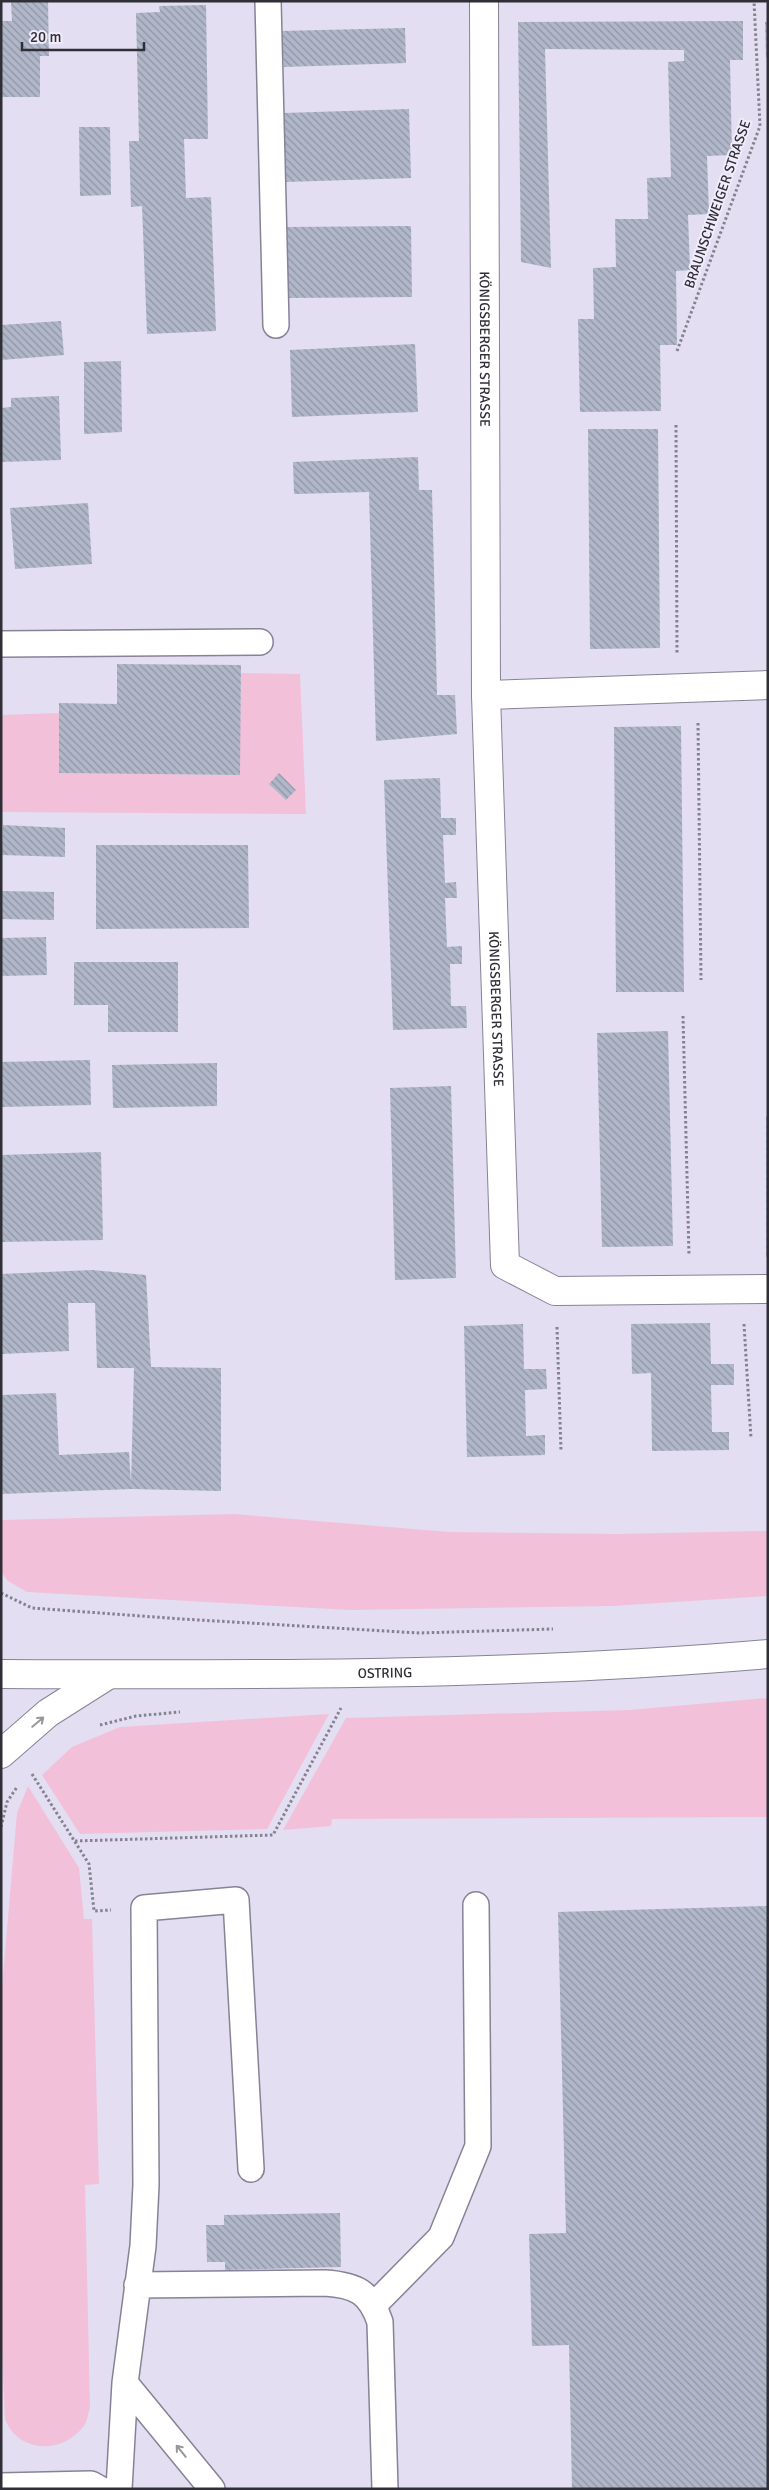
<svg xmlns="http://www.w3.org/2000/svg" width="769" height="2490" font-family="Signika,sans-serif">
	<style>
		.green { fill: #f3c0d9 }
		.building { fill: url(#building-back-hatch) }
		.lines { fill: none; stroke-linecap: round; stroke-linejoin: round }
		.service-casing { stroke: #878395; stroke-width: 28 }
		.minor-casing { stroke: #878395; stroke-width: 30 }
		.tertiary-casing { stroke: #878395; stroke-width: 30 }
		.path { stroke: #858290; stroke-width: 3; stroke-dasharray: 2.5 2.5; stroke-linecap: butt }
		.service { stroke: #fff; stroke-width: 25 }
		.minor { stroke: #fff; stroke-width: 28 }
		.tertiary { stroke: #fff; stroke-width: 28 }
		.oneway { stroke: #98969a }
		.labels { text-anchor: middle; stroke-width: 4; stroke-linejoin: round; paint-order: stroke }
		.street-label { font-size: 14px; fill: #302e36; stroke: #f0ecfc }
	</style>
	<defs>
		<pattern id="building-back-hatch" width="6" height="6" patternUnits="userSpaceOnUse" patternTransform="scale(1.25)"><rect width="6" height="6" fill="#b0b7c9"/><path d="M-1 5l2 2M0 0l6 6M5-1l2 2" fill="none" stroke="#9095a4"/></pattern>
	</defs>
	<rect width="100%" height="100%" fill="#e3def2"/>
	<!-- green -->
	<path class="green" d="M241,673L300,674L306,814L1,812V715L60,713V773L239,775Z
		M234,1514L449,1532L617,1534L768,1531V1596L612,1606L350,1610L27,1592L8,1581L1,1572V1520Z
		M768,1698V1817L332,1819L331,1826L283,1830L346,1718L629,1710Z
		M329,1714L267,1829L80,1834L42,1775L72,1747L120,1727Z
		M28,1786L79,1868L84,1919H92L99,2184L85,2185L90,2408C88,2413 87,2422 84,2426C62,2455 18,2453 5,2419L1,2329V1999L17,1813Z"/>
	<!-- building -->
	<path class="building" d="M11,1H48L49,56H40V97H1V21H12Z
		M206,5L208,139H184L186,198L211,197L216,331L147,334L142,206L131,207L129,141H139L136,13L160,12L159,6Z
		M743,21V60H730L732,155L707,156L709,214L688,215L690,270L676,271L677,345H660L661,411L580,412L578,319H594L593,268L616,267L615,219H648L647,178L671,177L668,62L684,61V50L545,49L551,268L521,262L518,22Z
		M765,22H768V58H766Z
		M405,28L406,63L284,67L281,31Z
		M409,109L411,178L286,182L284,113Z
		M79,127H110L111,195L80,196Z
		M411,226L412,297L288,298L287,227Z
		M61,321L64,355L1,360V325Z
		M415,344L418,412L292,417L290,350Z
		M121,361L122,432L84,434V362Z
		M59,396L61,460L1,462V408L11,407V398Z
		M588,429H658L660,648L590,649Z
		M418,457L419,490H432L437,695H455L457,734L376,741L369,492L294,494L293,462Z
		M88,503L92,564L15,569L10,508Z
		M117,664L241,665L240,775L59,773V703L117,704Z
		M681,726L684,992H616L614,727Z
		M279,773L296,790L286,800L269,784Z
		M440,778L441,818H456V835H443L445,883L456,882L457,898H445L447,947L462,946V964H450L451,1006H466L467,1028L393,1030L384,780Z
		M3,825L65,828V857L2,855Z
		M96,845H248L249,928L96,929Z
		M1,891L54,892V920L1,919Z
		M46,937L47,975L1,976V938Z
		M74,962H178V1032H108V1005H74Z
		M668,1031L673,1246L602,1247L597,1033Z
		M90,1060L91,1105L1,1107V1062Z
		M217,1063V1106L113,1108L112,1065Z
		M451,1086L456,1278L395,1280L390,1088Z
		M766,1116H768V1257H766Z
		M101,1152L103,1240L1,1242V1155Z
		M92,1270L146,1275L151,1367L221,1368V1491L131,1489L1,1494V1395L56,1393L59,1455L129,1452L131,1483L134,1368H97L95,1303H68L69,1351L1,1354V1274Z
		M710,1323L711,1364H734V1385H711L712,1432H729V1450L652,1451L651,1373L632,1374L631,1324Z
		M523,1324L524,1369H546L547,1389L525,1390L526,1436L545,1435V1455L467,1457L464,1326Z
		M768,1906V2489H572L569,2345L532,2346L529,2234L566,2233L558,1912Z
		M340,2213L341,2267L225,2270V2262H207L206,2225H224V2215Z"/>
	<g class="lines">
		<!-- service casing -->
		<g class="service-casing">
			<path id="service" d="M268,1L276,325
				M1,644L260,642
				M137,2285L325,2283C356,2285 370,2292 380,2322L385,2489
				M374,2305L441,2237L478,2146L476,1905
				M125,2383L212,2489
				M1,2486L91,2484L100,2489
				M119,2489L125,2383L143,2246L146,2185L144,1908L236,1900L251,2169"/>
		</g>
		<!-- minor casing -->
		<g class="minor-casing">
			<g id="minor">
				<path id="s1" d="M484,1L486,695L505,1265L555,1291L768,1289"/>
				<path d="M486,695L768,685"/>
			</g>
		</g>
		<!-- tertiary casing -->
		<g class="tertiary-casing">
			<g id="tertiary">
				<path id="s2" d="M1,1674C256,1675 513,1676 768,1654"/>
				<path d="M1,1754L48,1713L108,1675"/>
			</g>
		</g>
		<!-- path -->
		<path class="path" d="M677,351L760,126L754,1
			M676,425L677,654
			M698,723L701,980
			M683,1016L689,1256
			M744,1324L751,1438
			M557,1327L561,1451
			M1,1593L32,1608L182,1619L419,1633L553,1629
			M100,1725L136,1716L180,1712
			M32,1774L89,1864L94,1911L111,1910
			M1,1827L7,1802L17,1787
			M75,1841L273,1835L341,1708"/>
		<!-- service -->
		<use href="#service" class="service"/>
		<!-- minor -->
		<use href="#minor" class="minor"/>
		<!-- tertiary -->
		<use href="#tertiary" class="tertiary"/>
	</g>
	<!-- one-way arrows -->
	<defs><path id="oneway-shaft" d="M-6 0H5M1.5-3L5.5 0L1.5 3" fill="none" stroke-width="1.6" stroke-linecap="round" stroke-linejoin="round" transform="scale(1.25)"/></defs>
	<g class="oneway">
		<use href="#oneway-shaft" transform="translate(38 1722) rotate(-40)"/>
		<use href="#oneway-shaft" transform="translate(181 2451) rotate(-129)"/>
	</g>
	<g class="labels">
		<!-- street labels -->
		<g class="street-label">
			<text transform="translate(717 204) rotate(-71)" y="5">BRAUNSCHWEIGER STRASSE</text>
			<text dy="5" stroke="none"><textPath href="#s1" startOffset="348">KÖNIGSBERGER STRASSE</textPath></text>
			<text dy="5" stroke="none"><textPath href="#s1" startOffset="1008">KÖNIGSBERGER STRASSE</textPath></text>
			<text dy="5" stroke="none"><textPath href="#s2" startOffset="384">OSTRING</textPath></text>
		</g>
	</g>
	<!-- border -->
	<rect width="769" height="2490" fill="none" stroke="#302e36" stroke-width="5"/>
	<!-- scale -->
	<path d="M22 42v8h122v-8" fill="none" stroke="#302e36" stroke-width="2.5"/>
	<text x="30" y="42" font-size="15" fill="#302e36" stroke="#f0ecfc" stroke-width="4" paint-order="stroke">20 m</text>
</svg>
